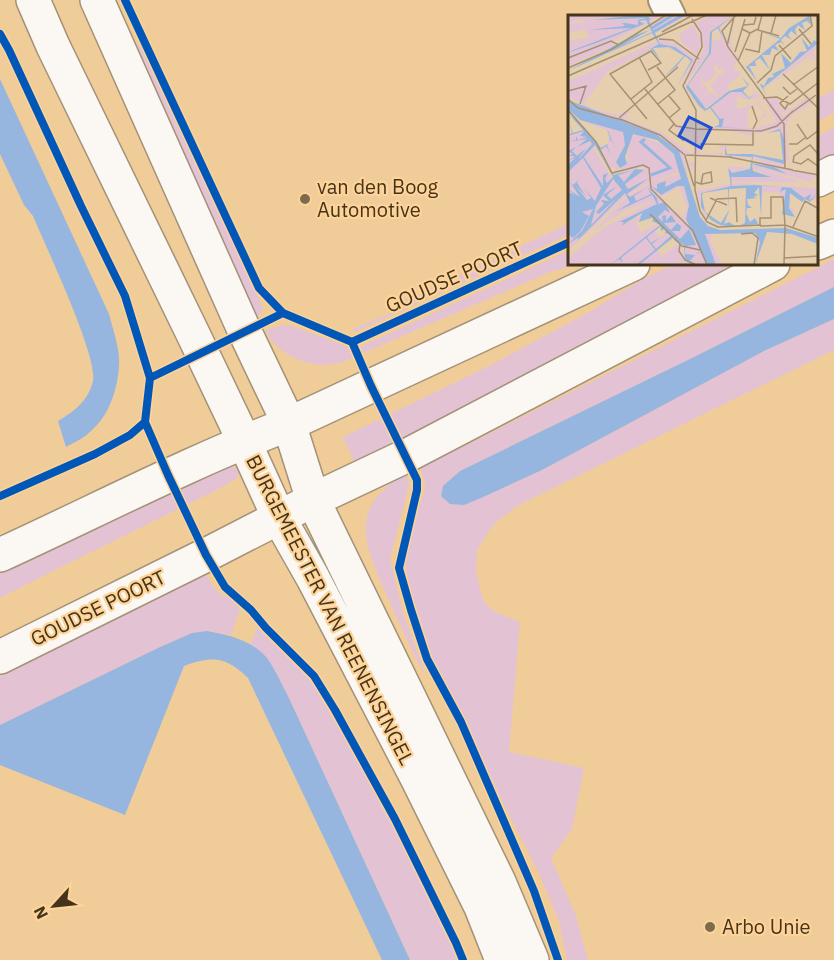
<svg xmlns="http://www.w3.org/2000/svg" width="834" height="960" font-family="'IBM Plex Sans',sans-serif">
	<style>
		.built { fill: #f0cc99; fill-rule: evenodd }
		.green { fill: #e3c3d3 }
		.water { fill: #96b6df }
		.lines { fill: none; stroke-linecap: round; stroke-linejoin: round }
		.minor-casing { stroke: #a39278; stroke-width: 32 }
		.tertiary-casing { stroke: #a39278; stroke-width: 36 }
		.secondary-casing { stroke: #a39278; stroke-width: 36 }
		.minor { stroke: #fbf8f3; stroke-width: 28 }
		.tertiary { stroke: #fbf8f3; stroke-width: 33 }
		.secondary { stroke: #fbf8f3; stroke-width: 33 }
		.cycleway-casing { stroke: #fdd398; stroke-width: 11 }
		.cycleway { stroke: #0057b8; stroke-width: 8 }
		.poi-dot { fill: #7d6a4f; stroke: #fdd398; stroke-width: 2 }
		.labels { text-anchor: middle; stroke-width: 4.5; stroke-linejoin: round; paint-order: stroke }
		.poi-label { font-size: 20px; fill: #45341c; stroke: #fdd398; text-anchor: start }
		.street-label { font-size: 20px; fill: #45341c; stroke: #fdd398 }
		.inset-river { fill: none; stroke: #96b6df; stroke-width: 3 }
		.inset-road { fill: none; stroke: #a69174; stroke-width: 1.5 }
		.view { fill: #1d4ed8; fill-opacity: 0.15; stroke: #1d4ed8; stroke-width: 3 }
		.inset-edge { fill: none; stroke: #45341c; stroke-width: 3 }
	</style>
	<rect width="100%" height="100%" fill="#e6cfaf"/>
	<!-- built -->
	<path class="built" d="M0,0H834V960H0ZM570,16H818V264H570Z"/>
	<!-- green -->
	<path class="green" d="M138,45L140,46L263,308L259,316L256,315L254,310L136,54V46Z
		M834,90V113L818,121V98Z
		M834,128V156L818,163V136Z
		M570,223V234L355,332L353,329L403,308L401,302Z
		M570,250V264H578L548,273L363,353L360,347Z
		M834,259V287L692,358L460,471L443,486L480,498L542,470L764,351L834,319V350L517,506L494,524L487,534L477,550L476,571L483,600L493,611L520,622L509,752L584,768L572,829L551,858L575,913L588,960H567L559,921L537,869L453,705L424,641L406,570L405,556L408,538L426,487L421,468Z
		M674,264H732L665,308L551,366L354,461L343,437L491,365L582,316L647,277Z
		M283,325L292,326L344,345L349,349L352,358C322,374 280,360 265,330Z
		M229,467L240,468L237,478L217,490L61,567L0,598V572L211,472Z
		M406,473L409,485L390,559L403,613L424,669L422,671C410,646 398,621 387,596C364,544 347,508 406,473Z
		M205,572L213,586L221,594L231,599L240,609L231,635L207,631L192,633L158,648L0,725V676Z
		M258,626L310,680L317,691L339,728L400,840L428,895L458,960H410L288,696C277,677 270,656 250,645Z"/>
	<!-- water -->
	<path class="water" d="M0,79L109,314C113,330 120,348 119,365C118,387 110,414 93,429C86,437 75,442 66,447L58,421C75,411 88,401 93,381C98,356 45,245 33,216L24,205L0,154Z
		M834,287V319L764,351L542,470L481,498L464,505L450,504L441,496L443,486L460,471L692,358Z
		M207,631C228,635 252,640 267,658C275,669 281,683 288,696L410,960H382L248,678C227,657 212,655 184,666L125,815L0,765V725L158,648L192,633Z"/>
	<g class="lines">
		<!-- minor casing -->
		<g class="minor-casing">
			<path id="minor" d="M663,0L671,16"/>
		</g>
		<!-- tertiary casing -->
		<g class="tertiary-casing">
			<path id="tertiary" d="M313,500L499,882L532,960
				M279,518L313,578L417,778L481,907L502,960"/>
		</g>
		<!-- secondary casing -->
		<g class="secondary-casing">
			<path id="secondary" d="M33,0L53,46L194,336L244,441L279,518
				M97,0L245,332L289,424L313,500
				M818,180L834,172
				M818,243L834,236
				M0,555C96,511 190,462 289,424L633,264
				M0,657L206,555L313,500L406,456L773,264"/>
		</g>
		<!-- minor -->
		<use href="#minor" class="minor"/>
		<!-- tertiary -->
		<use href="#tertiary" class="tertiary"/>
		<!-- secondary -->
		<use href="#secondary" class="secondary"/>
		<!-- cycleway casing -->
		<g class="cycleway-casing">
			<path id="cycleway" d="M125,0L259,288L283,313L352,342L371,386L417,480V490L399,568L411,610L427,659L461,722L534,891L558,960
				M0,34L9,50L81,206L125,296L150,378L145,422L168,475L206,555L225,587L251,610L266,628L314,676L335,710L395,819L456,943L463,960
				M352,342L570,242
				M150,378L283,313
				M0,496L95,454L130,435L145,422"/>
		</g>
		<!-- cycleway -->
		<use href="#cycleway" class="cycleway"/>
	</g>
	<!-- markers -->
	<g class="poi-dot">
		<circle cx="305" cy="199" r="6"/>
		<circle cx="710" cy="927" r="6"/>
	</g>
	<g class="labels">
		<!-- poi labels -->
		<g class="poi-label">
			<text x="317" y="194">van den Boog<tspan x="317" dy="23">Automotive</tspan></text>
			<text x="722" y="934">Arbo Unie</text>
		</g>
		<!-- street labels -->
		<g class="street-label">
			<text transform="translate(454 277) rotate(-24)" y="7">GOUDSE POORT</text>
			<text transform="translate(98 608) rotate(-26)" y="7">GOUDSE POORT</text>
			<text transform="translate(330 610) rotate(63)" y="7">BURGEMEESTER VAN REENENSINGEL</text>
		</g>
	</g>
	<!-- overview -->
	<g transform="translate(568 15)">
		<rect width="250" height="250" fill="#e6cfaf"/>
		<path d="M32,0L22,2L71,0L24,6L77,1L70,6L80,7V0H95L43,27L47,30L0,51L4,45L44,30L0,47L4,43L0,44V30L17,28L0,29V25L21,23L16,12L14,16L0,17V9L22,7L12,6L20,2L0,8V1ZM99,0H121L86,19L83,11ZM144,0H164L142,17L141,38L119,66L121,79L135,95L119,77L117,71L118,65L136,34L129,7ZM167,0L154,11L152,14L154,17L158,9L154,19L162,25L170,44L155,20V23L169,46L155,25L169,48L165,52L173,60L160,70L161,76L136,94L120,68L141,43L145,25L154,24L149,13ZM149,49L151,56L155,53L157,56L141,69L149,64L142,71L151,82L142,77L132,85L141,75L136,69L126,76L136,68L130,60L139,68L149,58L145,53ZM126,9L133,28L129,40L114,28L111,20ZM94,24L109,29L128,44L110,72L125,45L107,32L91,29L93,31L99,32L106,34L116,40L105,34L93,32L89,30L40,56L16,88L23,94L51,100L59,95L60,103L66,107L71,104L66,108L64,107L57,101L58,97L56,102L62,107L93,117L122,138H125L126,136L125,118L111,115L105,111L126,115L128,120L129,116V125L131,116L133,115L140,116L131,117L132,138L152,140L146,138L154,137L151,129L155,130L154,140H143L128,138L127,125V138L126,140L117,139L109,133L116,141L119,154L126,152L118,149L127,147L128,153L121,155H118L107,132L92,121L42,100L12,96L3,89L0,85L9,93L19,95L12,87L1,83L8,90L1,84L0,77L8,72L0,76L1,66ZM250,28L245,39L250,46L244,41L250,50L242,41L196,74ZM185,74L193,82L181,85L169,82V93H179L180,89L184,92L192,84L190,88L199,100L189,108L196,98L189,89L179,96L180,112H161L185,113L184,121L145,112L153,111V106L143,91L164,77H174L181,84L186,79ZM209,83L215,96L220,92L222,95L214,98L204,85L215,101L238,83L244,87L225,104L241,88L222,102L218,111L222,152L219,145L215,151L192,146L250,161L241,165L250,169L191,153L235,168L163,166V162H203L183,153L163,158L160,151L187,153L184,149L206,153L185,143L157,141L156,131L159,130L158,140L185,141L215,149L213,114L186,119L187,113L208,107L196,84ZM12,105L55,117L57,130L48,147L52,154L59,149L62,122L68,119L97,131L108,142L111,157L80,168L59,180L0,236V119L15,116L13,112L44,164L58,179L69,168L60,174L57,169L79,151L68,153L56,167L49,161L60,155L51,154L45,161L48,152L43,153L31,129L36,132L41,128L40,116ZM112,159V165L97,172L98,166L88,170L96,173L93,175L86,170L91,181L109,171H116L121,190L118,202L121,210L99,187L115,202L119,191L111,172L93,182L97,187L51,207L58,205L54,211L76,199L68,209L73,214L68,220L93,207L86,215L92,221L84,229L99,217L104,221L86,237L90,234L93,241L110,229L121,248L130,250H109L115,244L107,250H83L87,245L81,250H0V243L35,213L86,186L58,195L24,217L60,181L84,167ZM167,168L250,173L247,184L250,186L245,185L250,193L245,185H236L217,172L205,171L215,172L212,177L219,174L223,188L221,192L226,194L225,199L221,193L222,189L217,196L219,182H211V177H195L193,184L194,171L196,170L164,171L133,178V192L139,202L136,201L128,176ZM97,188L127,216L140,250L123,247L117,239V231L127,230L121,215L112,224L90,202L96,195L92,197L90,191L87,201L80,195ZM144,219L142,225L154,250H148L137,228L136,220Z" fill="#e3c3d3" fill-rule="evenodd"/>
		<path d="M71,0H80L82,4L85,0L81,6L92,29L107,32L125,45L108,73L123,46L117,41L108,52L98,60L116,41L101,32L85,33L92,44L83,34L42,57L91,29L84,18L0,56L64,21L82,15L55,30L84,17L78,5L71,6L76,9L31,27L5,36L0,37L63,13L20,15L57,11L54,8H57L70,10V5L78,3L24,5ZM166,0L151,12L155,23L150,13L144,17L143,38L120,70L138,94L161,76L180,71L174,62L181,70L175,76L181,83L186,79L181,84L174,77H163L143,92L152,104L156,103L154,112L183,114L146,112L151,110V105L142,93L137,96L131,91L118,72L141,38L142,17ZM241,1L243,10L239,6L234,8L237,15L230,10L227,15L229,21L223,16L220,20L224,25L217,21L213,25L217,31L213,27L207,30L211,36L204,33L202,40H194L202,55L192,43L187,46L188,51H181L189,66L178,52L212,24L195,18L213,23L221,13ZM233,22L241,32L246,25L250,28L195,73L199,81L191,68L196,71L200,63L206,62L204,59L217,53L213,38L223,48L232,37L239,36ZM0,85L88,119L111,136L132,202L140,211L152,215L218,213L250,223V229L224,219L199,217L187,250L192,227L187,218L137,219L148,250H140L133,238L127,239L133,237L118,204L121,190L116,171H109L93,180L83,171L89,174V169L98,166L97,172L113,164L106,139L89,125L65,119L57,142L59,149L52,153L48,147L57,130L55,117L12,105L0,94ZM0,98L12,108L33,133L41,128L42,123L39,115L40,116L49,137L43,124L41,128L39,130L43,140L38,131L34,134H32L45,160L52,158L66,155L50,160L56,167L67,154L76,155L57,169L60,174L81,163L80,152L81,163L59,179L62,182L78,173L66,181L68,186L83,179L79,172L89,183L90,189L97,187L102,198L97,195L90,202L95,207L94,201L98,200V206L103,200L108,207L96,208L103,215L109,208L113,211L112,216H104L112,224L121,214L128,230L117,231V239L127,240L122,246L133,250L117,245L116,230L106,225L107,221L71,250L65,246L69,249L87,235L78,223L53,243L55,248L51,244L42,250L92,210L84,206L86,202L71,207L74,198L53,211L56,207H51L89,189L84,180L47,197L62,188L57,178L9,226L11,222L0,229L14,216L25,194L14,197L21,201L12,217L5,223L0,219V177L6,180L0,174L12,182L2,167L5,170L11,165L9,168L18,181L7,170L19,185L23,183L16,173L27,186L33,173L15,143L0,157V150L8,142L0,146L7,141H0L5,139L0,136L8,132L4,136L9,141L18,133L9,146L24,129L22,126L9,132L19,124L0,127L8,125V121L10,125L19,122L12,121L16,116L0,121L4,118L2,109L5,118L15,115ZM27,130L45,162L39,168L37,164L40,158L35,160V171L16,142ZM45,164L54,175L43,184L39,180L49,171L35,180L41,186L33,185L36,189L28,197L31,199L50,182L23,210L28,191ZM93,211V216L98,213L97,218L104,220L88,234L84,229L93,222L83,228L79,222ZM212,114L217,126L216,149L185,141L184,148L206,152L219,159L184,149L185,156L203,162H163L164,171L187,170L250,175L223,173L236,183L243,179L241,186L250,178L242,187L237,184L234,187L222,178L221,193L227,202L214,199L218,174L212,177L214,172L194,171L193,202L191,172L186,178L190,180L185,182L190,183L179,184L180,190L184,193H179L178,198L182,207L187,203L190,209L171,211L177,208L178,173L161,174V196L156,209L161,207L168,212L152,210L143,205L133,192V178L163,171L160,153L164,158L182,154L184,142L157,140V131L159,139H183L215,145L212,116L199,118ZM160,174L161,195L153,208L137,197L134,181L135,178Z" fill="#96b6df" fill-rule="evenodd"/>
		<path class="inset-river" d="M84,13L105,0M85,17L115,0M77,124L73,127L102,153L83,160"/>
		<path class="inset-road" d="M168,0L154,16L160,32L216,109L217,153M194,0L190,15L211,21M124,4L133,18L134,32L115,71L128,95L127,175L132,196L139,207L150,212L193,210M177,4L174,14L182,18M175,10L186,9L188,2M231,14L243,29M94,17L125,0M203,18L208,0M91,24L105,25L131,44M211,30L223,44M159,31L166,2M177,34L191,37L194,16M167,37L174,14M0,43L43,26L51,30M170,46L182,18L190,14M89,52L107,75L90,89M0,53L44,34L98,0M215,59L251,94M0,61L139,0M189,68L203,55L207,41L244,11L242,0M225,70L251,51M215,72L222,79L229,74M77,74L108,111L128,114M0,76L18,71L12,89M101,81L112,94L101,103M195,83L209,82L222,89L251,67M0,84L10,93L54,105M63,84L84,67L71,42M220,89L217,94L212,88L220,81M184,91L189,106L185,114M0,95L28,127L44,158L75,150L81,153L83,174L125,216L139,250M223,98L248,80M51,103L110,52M52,104L92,120L117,140L164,142M79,104L42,59L83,36L93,48L80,55M106,109L101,115L116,126M229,109L239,124L251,115M128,114L193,116L209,111L225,96M132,129L185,130V115M221,129H229L238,122M251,140L242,130L226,141L225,147L233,149L240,144L251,152M117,141L126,171M161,142L225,155M223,155L251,160M128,167L130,168L133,169H134L144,167L143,157L135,159L133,169M142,183L159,190M82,199L114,231L132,235M138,205L149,184L168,183L169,207M192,210V203H203V182H215L217,210M192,211L217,210L251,222M225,212L237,186L251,194M173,219L184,218L190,223L186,250M112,229L111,236L117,245L128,250M216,243L251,241M216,250L217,210"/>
		<path class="view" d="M121,102L143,113L133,133L111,121Z"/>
		<rect width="250" height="250" class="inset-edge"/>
	</g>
	<!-- north arrow -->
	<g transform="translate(54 906) rotate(243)" stroke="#fdd398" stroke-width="4.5" paint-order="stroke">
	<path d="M0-4.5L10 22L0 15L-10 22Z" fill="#45341c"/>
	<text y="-9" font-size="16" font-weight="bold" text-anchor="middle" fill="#45341c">N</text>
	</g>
</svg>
